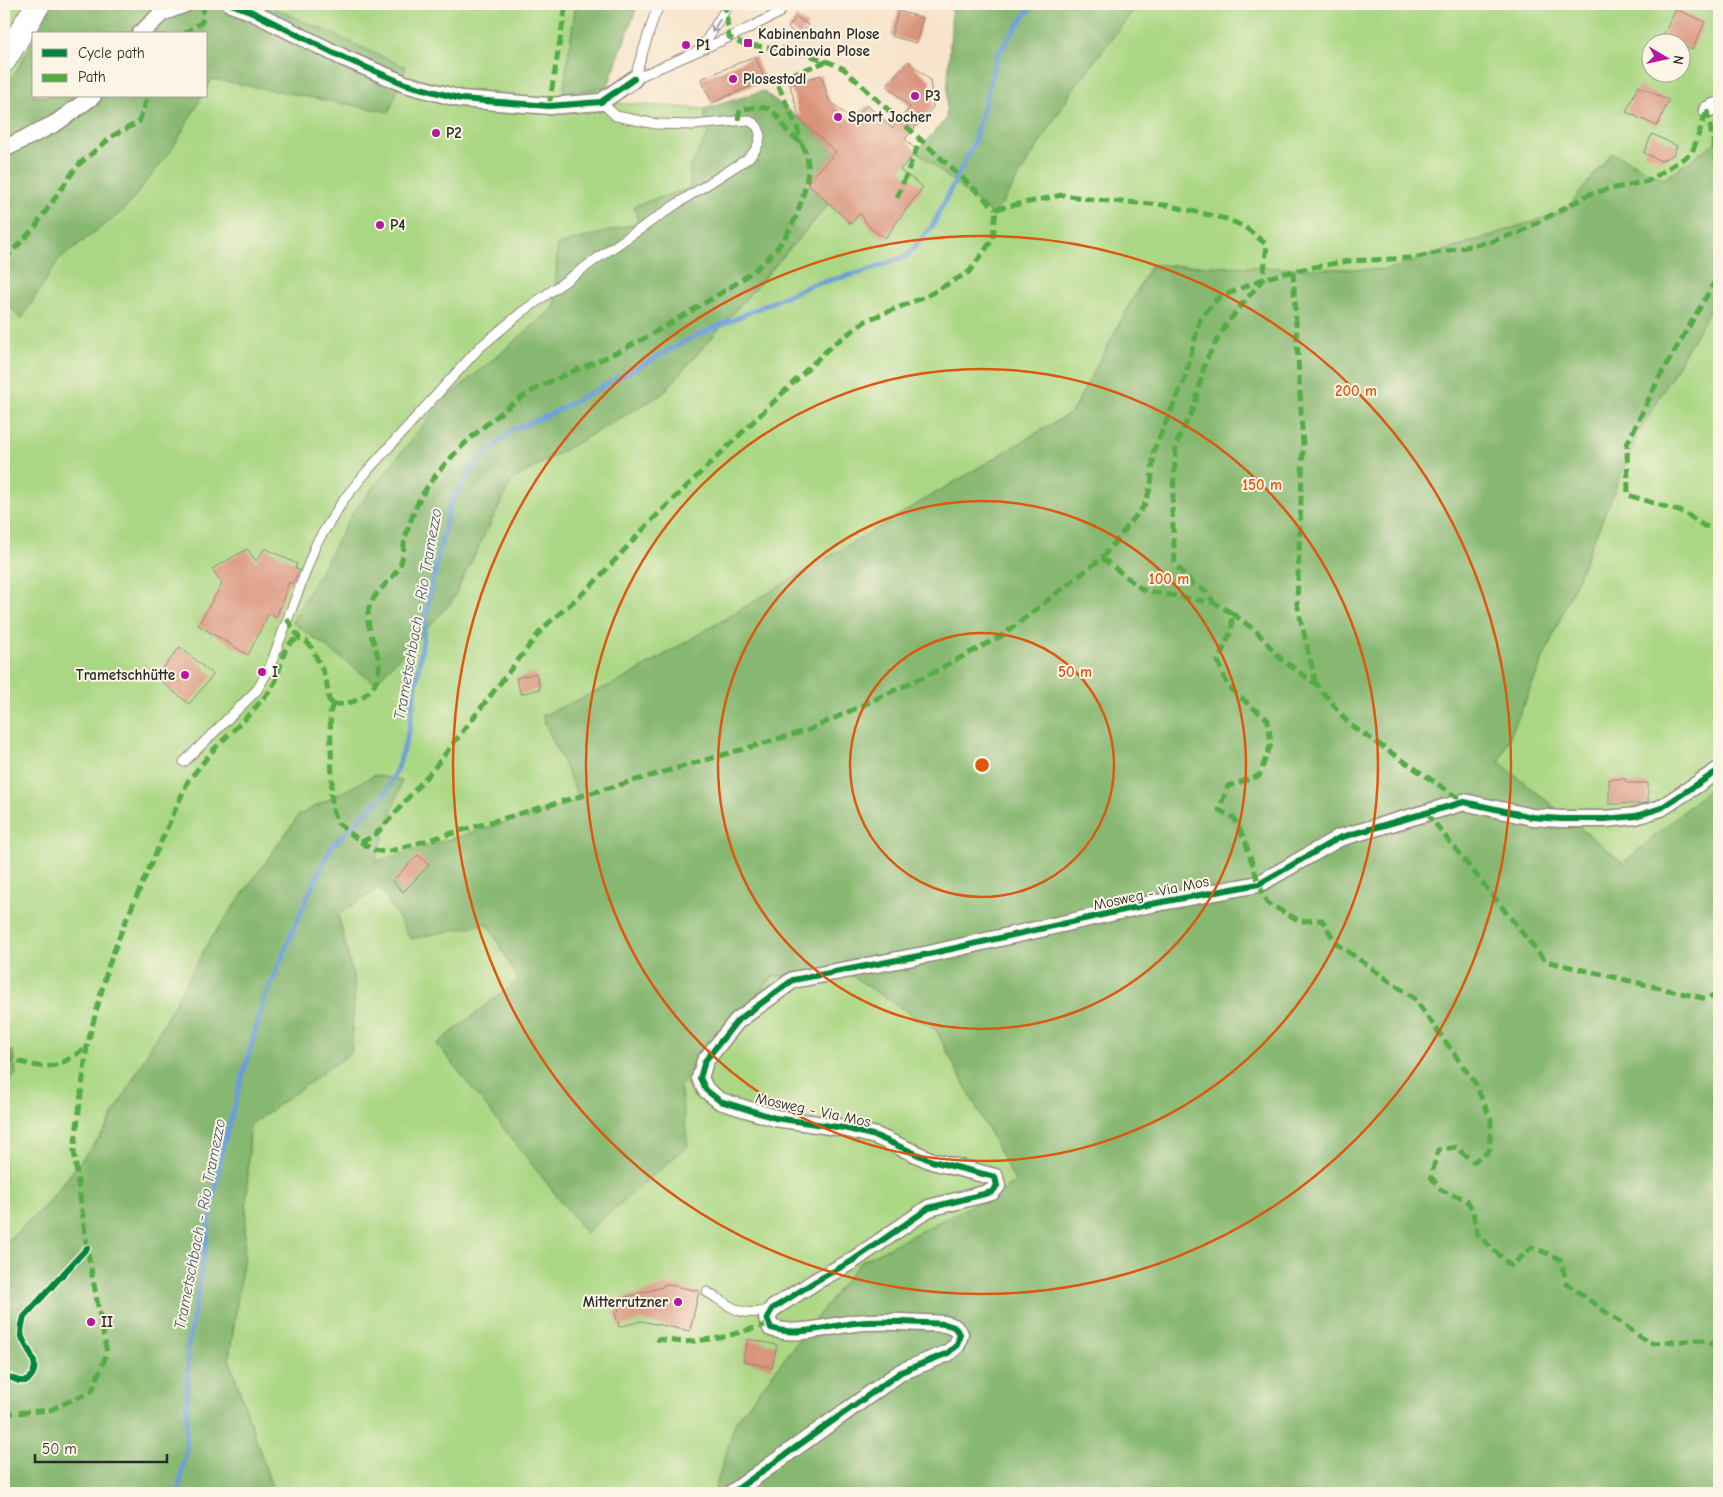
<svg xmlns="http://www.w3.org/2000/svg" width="1723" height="1497" font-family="'Comic Neue',sans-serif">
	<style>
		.green { fill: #aad783; stroke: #6a8157; fill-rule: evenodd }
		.forest { fill: #87b871; stroke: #59724e }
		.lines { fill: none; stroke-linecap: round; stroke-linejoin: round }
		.stream { stroke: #6a9ed6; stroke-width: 5 }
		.building { fill: #d9937b }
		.lane-casing { stroke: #91877a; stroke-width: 11 }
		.street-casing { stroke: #91877a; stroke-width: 19 }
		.secondary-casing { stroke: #91877a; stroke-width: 26 }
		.lane { stroke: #fff; stroke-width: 9 }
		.street { stroke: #fff; stroke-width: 16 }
		.secondary { stroke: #fff; stroke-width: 24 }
		.quiet { stroke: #54ab44; stroke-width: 5; stroke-dasharray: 10 5; stroke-linecap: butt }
		.cycleway-casing { stroke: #fcf5e5; stroke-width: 9 }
		.cycleway { stroke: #00873e; stroke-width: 6 }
		.oneway { stroke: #a0a0a0 }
		.ring { fill: none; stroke: #df570e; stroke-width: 2.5 }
		.poi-dot { fill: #b5179e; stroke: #fcf5e5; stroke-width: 2 }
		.labels { text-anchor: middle; stroke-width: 4; stroke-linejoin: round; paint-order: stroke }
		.poi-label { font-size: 15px; font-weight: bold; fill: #2b2b2b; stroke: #fcf5e5; text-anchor: start }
		.street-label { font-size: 15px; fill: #2b2b2b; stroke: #fcf5e5 }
		.water-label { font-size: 16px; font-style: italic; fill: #44596f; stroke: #fcf5e5 }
		.centre { fill: #df570e; stroke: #fcf5e5; stroke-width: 2.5 }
		.ring-label { font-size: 15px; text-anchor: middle; font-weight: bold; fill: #df570e; stroke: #fcf5e5; stroke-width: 4; stroke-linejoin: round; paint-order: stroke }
	</style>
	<rect width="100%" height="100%" fill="#fcf5e5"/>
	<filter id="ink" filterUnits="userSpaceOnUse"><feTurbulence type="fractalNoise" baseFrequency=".02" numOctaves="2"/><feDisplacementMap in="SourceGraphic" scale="10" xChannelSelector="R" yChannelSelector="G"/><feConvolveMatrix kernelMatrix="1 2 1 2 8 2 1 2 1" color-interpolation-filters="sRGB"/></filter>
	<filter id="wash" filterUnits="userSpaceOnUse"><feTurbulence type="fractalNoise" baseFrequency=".0096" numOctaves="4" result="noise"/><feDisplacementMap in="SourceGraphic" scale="20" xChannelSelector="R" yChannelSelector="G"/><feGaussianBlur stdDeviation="1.12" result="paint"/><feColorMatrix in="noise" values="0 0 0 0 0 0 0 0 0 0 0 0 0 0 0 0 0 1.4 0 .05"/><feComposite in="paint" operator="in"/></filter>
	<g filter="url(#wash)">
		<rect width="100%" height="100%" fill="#f7e3c9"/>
		<!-- green -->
		<path class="green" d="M4,4H576L563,93L607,88L601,102L704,109L708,135L690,166V188L635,206L638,223L558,245L555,307L441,403L450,604L512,480L662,394L829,204L851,223L917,151L994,216L1074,88L1138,4H1719V140L1664,179L1612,153L1565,211L1386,270L1151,265L1072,412L624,679L542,716L580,800L374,862L401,781L299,815L208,943L104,1132L44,1207L4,1244V1088L16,1074L13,1051L4,1050ZM34,34H206V96H34ZM1650,42H1680V72H1650Z
			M1719,290V781L1623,863L1499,762L1640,431L1711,308Z
			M380,887L411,939L487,923L519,980L687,1146L680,1086L772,977L838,967L936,1030L1016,1183L860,1262L736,1421L714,1493H274L229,1359L244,1255L250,1124L351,1053L355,985L338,915Z"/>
		<!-- forest -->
		<path class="forest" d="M52,4H265L406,67L389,112L212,79L206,89V34H37Z
			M576,4H638L607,88L563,93Z
			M954,4H1138L1074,88L994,216L917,151L946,119L952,6Z
			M34,39V96H202L173,148L124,210L59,259L21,320L4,299V84L16,72Z
			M763,91L800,119L836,152L807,183L829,204L662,394L512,480L450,604L375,683L292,622L352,514L441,403L555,307L557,245L638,223L634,206L690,188V166L708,135L704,109Z
			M1719,140V290L1711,308L1640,431L1499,762L1623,863L1719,781V1493H714L736,1421L860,1262L1016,1183L936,1030L838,967L772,977L680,1086L688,1146L586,1233L437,1044L518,980L488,923L411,939L380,887L338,915L355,985L351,1053L250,1125L244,1255L229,1359L274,1493H4V1244L44,1207L104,1132L208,943L299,815L375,775L402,781L375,862L580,800L542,716L624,679L1072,412L1151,265L1386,270L1565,211L1612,153L1664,179Z
			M4,1050L12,1051L16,1074L4,1088Z"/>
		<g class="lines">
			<!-- stream -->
			<path class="stream" d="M178,1493L186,1452L188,1347L222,1150L263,1003L302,909L331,847L386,793L400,761L409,730L430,594L450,503L478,462L512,430L551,414L692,338L811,285L863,272L907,256L933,225L974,143L998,53L1033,4"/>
		</g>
		<g id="blocks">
			<!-- building -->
			<path class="building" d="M1676,9L1705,22L1692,50L1680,44V42L1663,36Z
				M898,11L923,18L916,43L891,36Z
				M796,17L808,25L800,36L788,28Z
				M755,56L765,80L712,103L701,79Z
				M908,61L930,80L933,107L905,139L917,151L900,170L923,187L885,238L870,228L860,213L851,224L807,183L836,152L800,119L790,85L821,75L829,100L852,121L867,105L892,128L910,107L886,85Z
				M1638,86L1669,100L1657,126L1626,112Z
				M1652,134L1677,146L1673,155L1661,161L1644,153Z
				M265,548L297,564L295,568L299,570L292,584L289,582L276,618L269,613L248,655L198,625L222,584L212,569L247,549L256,561Z
				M180,647L213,675L189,704L156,677Z
				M536,673L540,689L521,694L516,678Z
				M1609,779H1626V783H1648V802L1641,804H1609Z
				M418,855L429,865L403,892L392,881Z
				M664,1284L699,1291L690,1331L641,1321L619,1327L615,1312L619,1311L616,1300L663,1287Z
				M748,1339L777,1345L772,1368L743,1361Z"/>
		</g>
	</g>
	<g filter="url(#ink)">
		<use href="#blocks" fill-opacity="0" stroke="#91877a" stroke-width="1"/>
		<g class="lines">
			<!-- lane casing -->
			<g class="lane-casing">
				<path id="lane" d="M701,49L729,4
					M634,79L739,33L779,13L785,4
					M634,79L654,17L660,4
					M184,762L257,690L269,669L316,544L344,499L369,469L479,348L522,312L602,255L678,203L747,159C760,148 768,127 747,120L693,125L656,124L616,116L601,102
					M707,1292C732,1307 741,1319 771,1309"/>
			</g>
			<!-- street casing -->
			<g class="street-casing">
				<path id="street" d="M231,4L250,11L344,58L405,84L461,99L549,106L601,102L634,79
					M140,34L162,13L185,4
					M1707,110L1719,105
					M4,149L56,123L93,96
					M732,1493L901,1372L948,1353L957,1345L960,1334L954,1327L945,1324C916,1323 884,1320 855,1323C827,1326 798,1337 771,1328L767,1318L772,1309L816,1281L852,1261L929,1208L992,1192L997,1186L995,1177L932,1161L876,1136L844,1128L775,1118L720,1101L706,1090L700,1078L705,1061L737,1021L793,980L929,954L1146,905L1259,884L1339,838L1464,802L1532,817L1561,819H1605L1636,816L1661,808L1719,770"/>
			</g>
			<!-- secondary casing -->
			<g class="secondary-casing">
				<path id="secondary" d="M4,60L38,4"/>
			</g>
			<!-- lane -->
			<use href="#lane" class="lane"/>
			<!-- street -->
			<use href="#street" class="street"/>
			<!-- secondary -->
			<use href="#secondary" class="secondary"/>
			<!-- quiet -->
			<path class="quiet" d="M720,4L726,11L729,37C745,47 760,46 778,48C800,52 824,59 844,69L996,209
				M184,34L202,22L204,4
				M549,106L566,4
				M1707,110L1719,173
				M738,120L740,110C788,99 770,125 800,141L798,130L776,80L828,61
				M897,198L920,140
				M996,209L1062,195L1096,200L1166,205L1227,219L1245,227L1267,245L1263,279L1227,323L1206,360L1194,407L1176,444L1172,511L1175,564L1194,585L1207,592L1214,603
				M1719,235L1717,278L1659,378L1627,444L1628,495L1685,513L1704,526L1719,528
				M4,260L35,227L77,166L114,135L139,122L148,96
				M1293,271L1303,446L1297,604L1316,684
				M1102,558L1143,590L1214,603L1232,613V629L1218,661L1228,687L1268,720L1271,744L1259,776L1228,786L1219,810L1234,818L1245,841L1259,884L1267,903L1300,921L1322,920L1336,943L1415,999L1475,1083L1491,1120L1489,1151L1473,1162L1456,1147L1438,1150L1431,1177L1441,1190L1467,1200L1473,1211L1477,1234L1511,1266L1532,1247L1560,1259L1567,1284L1649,1343L1706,1340L1719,1349
				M1232,613L1257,632L1281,659L1316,684L1349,724L1464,802
				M287,619L300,639L306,641L312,648L326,678L329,700L333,704
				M333,704L330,713L332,782L331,794L333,810L338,823L361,842L374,850L387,852L809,730L930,674L1003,635L1102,558L1144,506L1151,486L1154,450L1185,378L1200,319L1218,298L1263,279L1293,271L1348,261L1412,258L1490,242L1520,232L1592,193L1648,181L1692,153L1707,110
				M333,704C348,706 367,698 375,684C388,657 366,639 368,613C370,592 394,582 401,563C404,556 403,546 405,539C407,530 411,520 414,512C426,479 465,441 492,420C502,412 511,404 521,398C549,379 582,369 613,354C640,342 665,326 691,311C744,279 789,257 804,191C809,171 811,159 800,141
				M1426,812L1545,961L1707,999L1719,991
				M361,842L372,837L382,828L435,767L543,628L591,586L651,521L830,347L867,320L927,296L969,272L993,239L996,209
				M4,1056C42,1070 54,1073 87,1046
				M656,1339L684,1342L720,1338L769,1324
				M4,1414L50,1410L92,1391L107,1353L87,1248L74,1151L87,1046L108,967L123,927L188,781L215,748L245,719L269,692L276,680L285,651L292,641L300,639"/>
			<!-- cycleway casing -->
			<g class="cycleway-casing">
				<path id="cycleway" d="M231,4L250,11L344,58L405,84L461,99L549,106L601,102L634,79
					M4,1375L19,1381H27C44,1365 28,1353 22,1337C20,1331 22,1324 24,1317L87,1248
					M732,1493L901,1372L948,1353L957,1345L960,1334L954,1327L945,1324C916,1323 884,1320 855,1323C827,1326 798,1337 771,1328L767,1318L772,1309L816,1281L852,1261L929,1208L992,1192L997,1186L995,1177L932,1161L876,1136L844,1128L775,1118L720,1101L706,1090L700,1078L705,1061L737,1021L793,980L929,954L1146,905L1259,884L1339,838L1464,802L1532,817L1561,819H1605L1636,816L1661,808L1719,770"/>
			</g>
			<!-- cycleway -->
			<use href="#cycleway" class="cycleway"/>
		</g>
		<!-- one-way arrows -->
		<defs><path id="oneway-shaft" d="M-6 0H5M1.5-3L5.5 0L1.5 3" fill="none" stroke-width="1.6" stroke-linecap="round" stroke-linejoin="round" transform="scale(1.25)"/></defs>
		<use class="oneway" href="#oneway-shaft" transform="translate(716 26) rotate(122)"/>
	</g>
	<!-- distance rings -->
	<g class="ring">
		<circle cx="982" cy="765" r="132"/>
		<circle cx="982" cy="765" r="264"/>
		<circle cx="982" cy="765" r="396"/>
		<circle cx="982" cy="765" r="529"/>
	</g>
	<!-- markers -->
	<g class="poi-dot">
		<rect x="743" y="38" width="10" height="10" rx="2.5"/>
		<circle cx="686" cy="45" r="5"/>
		<circle cx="733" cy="79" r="5"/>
		<circle cx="915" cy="96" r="5"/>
		<circle cx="838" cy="117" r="5"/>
		<circle cx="436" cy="133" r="5"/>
		<circle cx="380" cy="225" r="5"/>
		<circle cx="262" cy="672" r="5"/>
		<circle cx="185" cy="675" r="5"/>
		<circle cx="678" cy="1302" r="5"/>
		<circle cx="91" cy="1322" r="5"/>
	</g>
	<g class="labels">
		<!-- poi labels -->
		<g class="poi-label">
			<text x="758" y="39">Kabinenbahn Plose<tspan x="758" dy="17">- Cabinovia Plose</tspan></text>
			<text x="696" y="50">P1</text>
			<text x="743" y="84">Plosestodl</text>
			<text x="925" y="101">P3</text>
			<text x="848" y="122">Sport Jocher</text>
			<text x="446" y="138">P2</text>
			<text x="390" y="230">P4</text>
			<text x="272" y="677">I</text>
			<text x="175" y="680" text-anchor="end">Trametschhütte</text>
			<text x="668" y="1307" text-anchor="end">Mitterrutzner</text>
			<text x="101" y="1327">II</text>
		</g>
		<!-- street labels -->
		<g class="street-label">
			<text transform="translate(1151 893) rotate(-12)" y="5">Mosweg - Via Mos</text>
			<text transform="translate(813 1110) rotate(12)" y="5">Mosweg - Via Mos</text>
		</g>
		<!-- water labels -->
		<g class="water-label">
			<text transform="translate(417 614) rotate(-80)" y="6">Trametschbach - Rio Tramezzo</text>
			<text transform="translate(199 1224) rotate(-79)" y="6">Trametschbach - Rio Tramezzo</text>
		</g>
	</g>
	<circle cx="982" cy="765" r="8" class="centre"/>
	<g class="ring-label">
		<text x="1356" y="396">200 m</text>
		<text x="1262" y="490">150 m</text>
		<text x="1169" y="584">100 m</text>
		<text x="1075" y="677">50 m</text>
	</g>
	<!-- margin -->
	<rect width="1723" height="1497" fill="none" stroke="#fcf5e5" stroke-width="20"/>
	<!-- legend -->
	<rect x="32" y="32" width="175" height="65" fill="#fcf5e5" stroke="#a8a49b"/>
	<rect x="42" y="49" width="25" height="8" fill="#00873e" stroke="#a8a49b"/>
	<text x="78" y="58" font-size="15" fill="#2b2b2b">Cycle path</text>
	<rect x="42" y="74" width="25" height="8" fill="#54ab44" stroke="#a8a49b"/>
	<text x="78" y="82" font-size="15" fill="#2b2b2b">Path</text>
	<!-- north arrow -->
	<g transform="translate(1666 58) rotate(99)"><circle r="24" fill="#fcf5e5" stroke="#a8a49b"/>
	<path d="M0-4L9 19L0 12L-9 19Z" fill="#b5179e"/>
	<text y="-8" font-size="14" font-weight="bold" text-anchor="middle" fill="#2b2b2b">N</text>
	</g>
	<!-- scale -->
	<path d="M35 1454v8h132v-8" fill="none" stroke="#2b2b2b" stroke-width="2.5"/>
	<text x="42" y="1454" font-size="15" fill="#2b2b2b" stroke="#fcf5e5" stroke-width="4" paint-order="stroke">50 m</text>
</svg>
